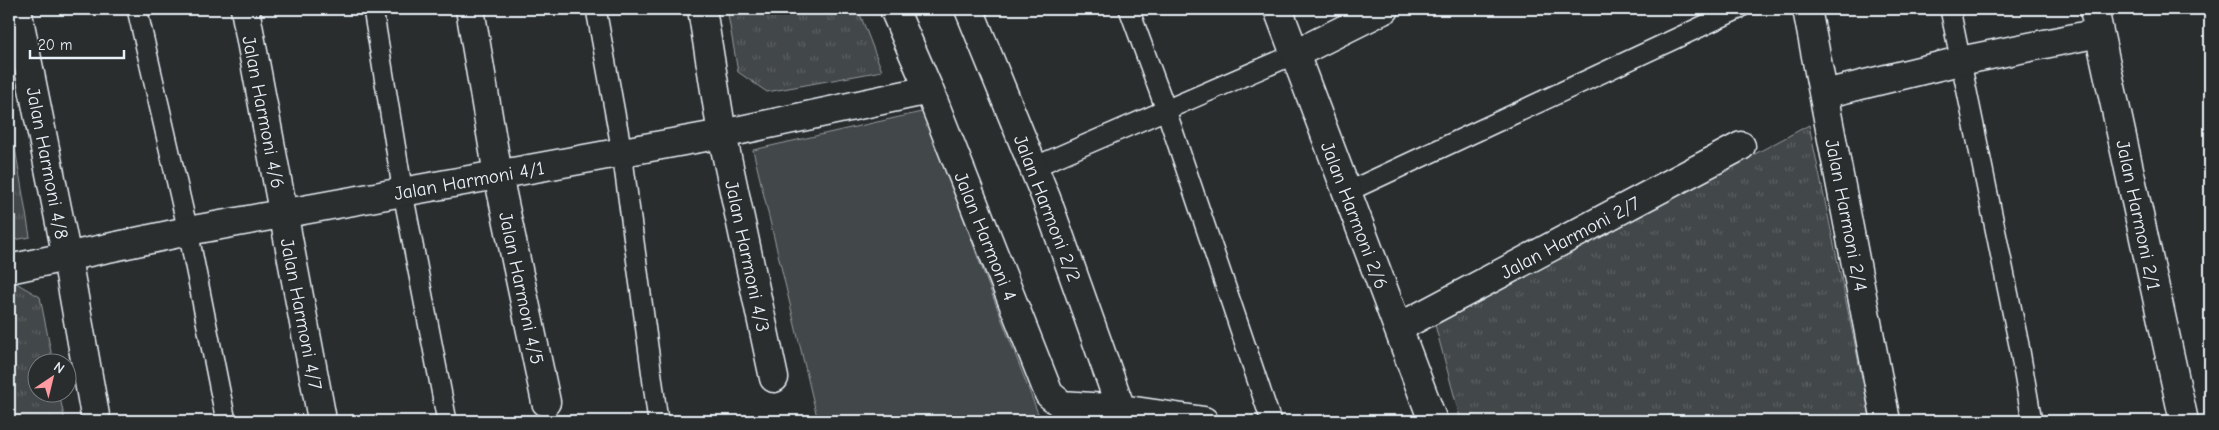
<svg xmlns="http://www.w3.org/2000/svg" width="2219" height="430" font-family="'Comic Neue',sans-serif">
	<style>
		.grass { fill: url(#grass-tufts); stroke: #959ca0 }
		.garden { fill: #424648; stroke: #959ca0 }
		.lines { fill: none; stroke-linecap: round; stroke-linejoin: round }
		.service-casing { stroke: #e8f1f8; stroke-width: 22 }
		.minor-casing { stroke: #e8f1f8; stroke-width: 31 }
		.service { stroke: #2a2d2e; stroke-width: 19 }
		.minor { stroke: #2a2d2e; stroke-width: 28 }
		.labels { text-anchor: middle; stroke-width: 4; stroke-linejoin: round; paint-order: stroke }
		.street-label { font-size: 19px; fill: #e8f1f8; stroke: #2a2d2e }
	</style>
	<defs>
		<pattern id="grass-tufts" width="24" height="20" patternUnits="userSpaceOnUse" patternTransform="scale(1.25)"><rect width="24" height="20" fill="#424648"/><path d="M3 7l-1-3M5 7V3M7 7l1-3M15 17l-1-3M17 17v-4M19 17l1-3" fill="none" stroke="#5d6163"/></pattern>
	</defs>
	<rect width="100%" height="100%" fill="#2a2d2e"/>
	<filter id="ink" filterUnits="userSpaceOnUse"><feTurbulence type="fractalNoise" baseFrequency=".02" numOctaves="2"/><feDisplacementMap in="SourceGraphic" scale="10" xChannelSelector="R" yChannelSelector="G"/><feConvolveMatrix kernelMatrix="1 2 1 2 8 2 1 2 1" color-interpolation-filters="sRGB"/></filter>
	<g filter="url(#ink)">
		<!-- grass -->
		<path class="grass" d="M727,9H858L882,71L767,92L738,72Z
			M9,112L30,237L9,241Z
			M1809,125L1871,421H1475L1460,417L1435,325Z
			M16,283L40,297L53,362H38V392L59,393L65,421H9V285Z"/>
		<!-- garden -->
		<path class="garden" d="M926,111L978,258L1039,416L981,421H818L753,150Z"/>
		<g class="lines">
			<!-- service casing -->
			<g class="service-casing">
				<path id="service" d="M137,9L188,231L226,421
					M373,9L403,193L447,421
					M596,9L622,152L658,421
					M1129,9L1166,110L1271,421
					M1950,9L2019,345L2032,421
					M1034,167L1295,54
					M1347,192L1739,9"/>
			</g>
			<!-- minor casing -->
			<g class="minor-casing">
				<path id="minor" d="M17,9L67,258L96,421
					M245,9L321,414
					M470,9L498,175L546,402
					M702,9L722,134L774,378
					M894,9L929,90L1049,394L1062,405L1121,409L1204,421
					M969,9L1046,198L1121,409
					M1278,9L1433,421
					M1807,9L1886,421
					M2094,9L2184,421
					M1295,54L1385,9
					M1824,94L1960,61L2099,33
					M9,269L188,231L722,134L929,90
					M1398,328L1741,146"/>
			</g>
			<!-- service -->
			<use href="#service" class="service"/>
			<!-- minor -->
			<use href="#minor" class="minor"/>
		</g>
	</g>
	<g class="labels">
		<!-- street labels -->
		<g class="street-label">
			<text transform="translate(264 112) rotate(79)" y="7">Jalan Harmoni 4/6</text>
			<text transform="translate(48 163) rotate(79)" y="7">Jalan Harmoni 4/8</text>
			<text transform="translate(469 180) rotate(-10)" y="7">Jalan Harmoni 4/1</text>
			<text transform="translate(1048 208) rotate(69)" y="7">Jalan Harmoni 2/2</text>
			<text transform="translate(1355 215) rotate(69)" y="7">Jalan Harmoni 2/6</text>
			<text transform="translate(1847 215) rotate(79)" y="7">Jalan Harmoni 2/4</text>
			<text transform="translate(2139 215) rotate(78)" y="7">Jalan Harmoni 2/1</text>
			<text transform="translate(986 236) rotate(68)" y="7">Jalan Harmoni 4</text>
			<text transform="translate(1570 237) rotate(-28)" y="7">Jalan Harmoni 2/7</text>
			<text transform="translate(748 256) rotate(78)" y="7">Jalan Harmoni 4/3</text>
			<text transform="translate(522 288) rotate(78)" y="7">Jalan Harmoni 4/5</text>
			<text transform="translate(302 314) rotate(79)" y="7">Jalan Harmoni 4/7</text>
		</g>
	</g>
	<!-- margin -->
	<rect width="2219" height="430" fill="none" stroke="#2a2d2e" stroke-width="30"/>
	<rect x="15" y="15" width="2189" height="400" fill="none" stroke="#e8f1f8" stroke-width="2" filter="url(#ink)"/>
	<!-- north arrow -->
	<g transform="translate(52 378) rotate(35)"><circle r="24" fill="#2a2d2e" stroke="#767b7f"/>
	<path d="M0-4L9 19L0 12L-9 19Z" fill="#ff9aa2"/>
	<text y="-8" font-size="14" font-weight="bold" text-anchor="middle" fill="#e8f1f8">N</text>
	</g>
	<!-- scale -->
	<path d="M30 50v8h94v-8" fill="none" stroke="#e8f1f8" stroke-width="2.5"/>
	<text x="38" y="50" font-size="15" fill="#e8f1f8" stroke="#2a2d2e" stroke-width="4" paint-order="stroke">20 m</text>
</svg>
